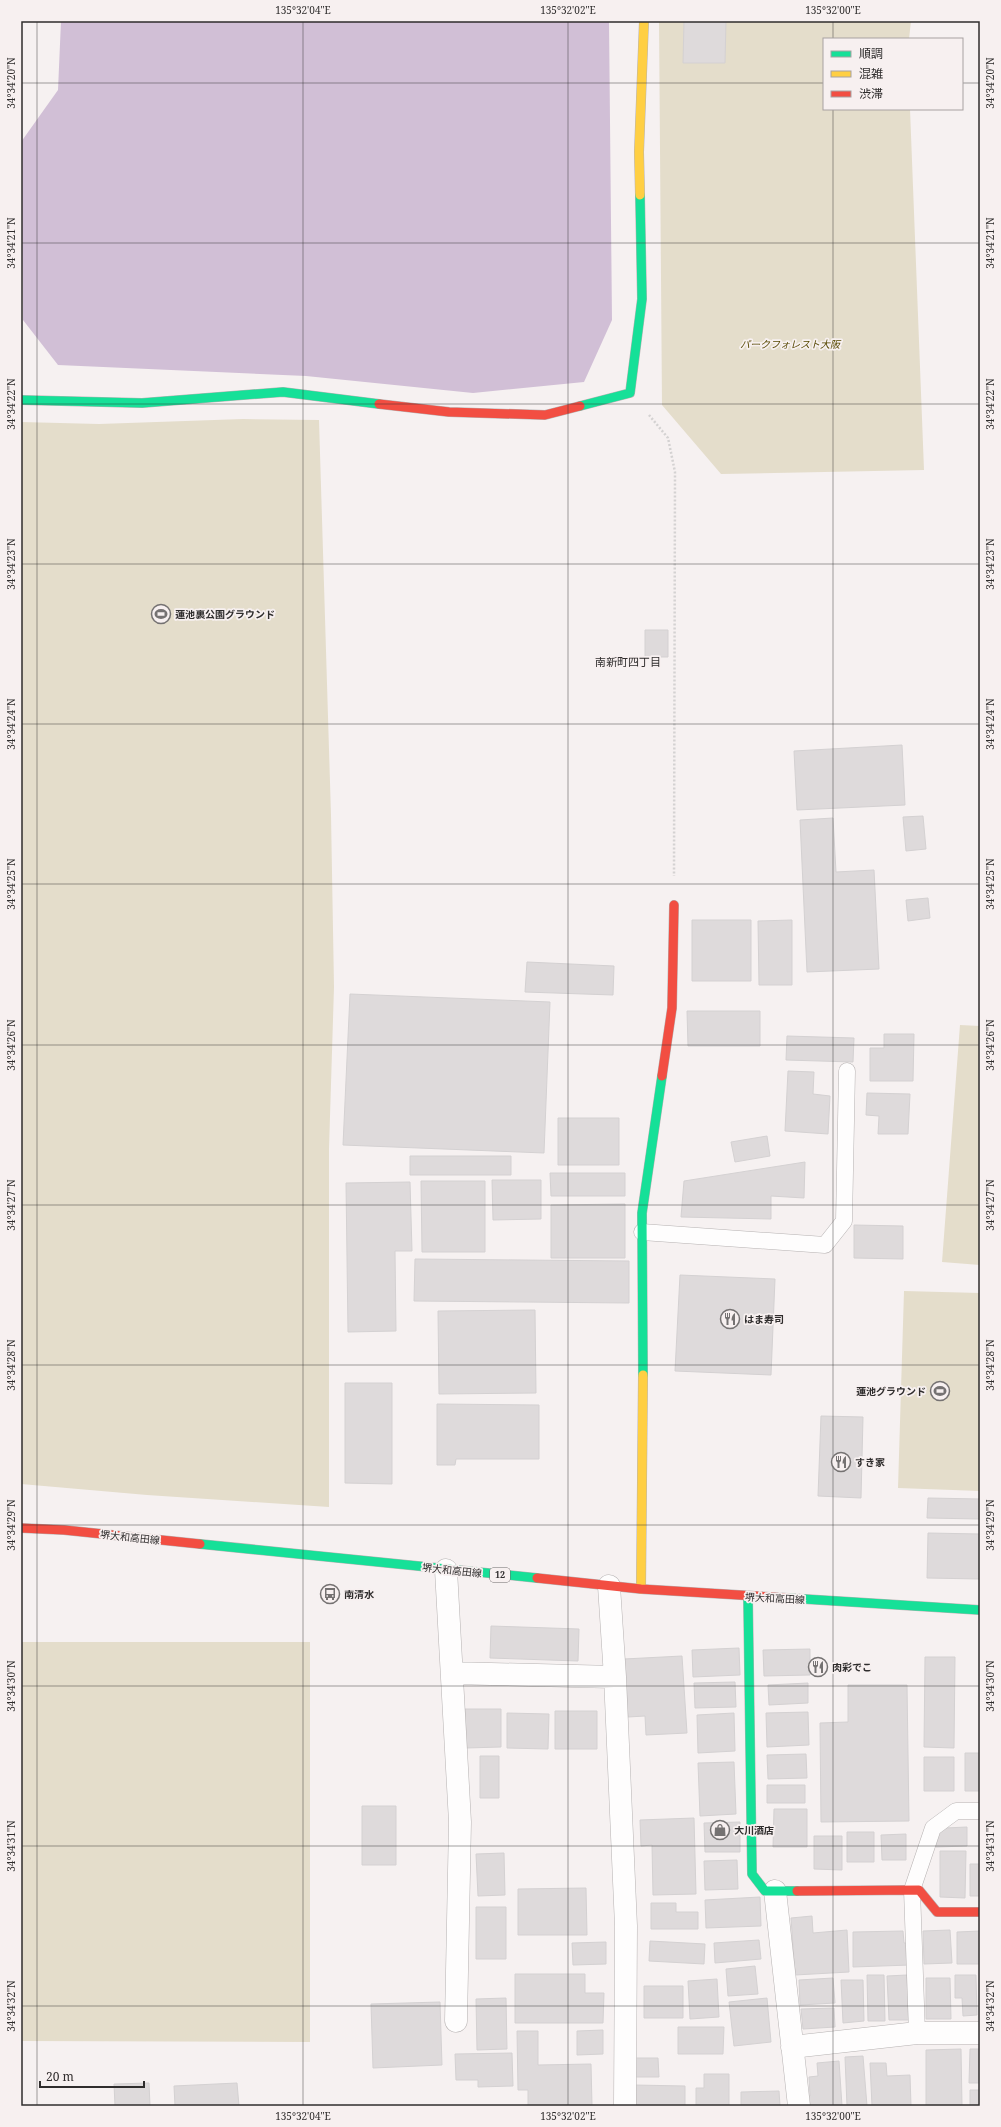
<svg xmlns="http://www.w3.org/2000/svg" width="1001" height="2127" font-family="'Noto Serif','Noto Sans JP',serif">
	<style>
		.green { fill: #e4ddcb }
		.water { fill: #d1bfd6 }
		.building { fill: #dedadb; stroke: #d4d1d2 }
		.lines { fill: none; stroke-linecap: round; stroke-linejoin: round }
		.lane-casing { stroke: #b6b2b2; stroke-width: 17 }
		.street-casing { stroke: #b6b2b2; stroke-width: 23 }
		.fast-casing { stroke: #b6b2b2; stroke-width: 10 }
		.slow-casing { stroke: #b6b2b2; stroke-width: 10 }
		.jam-casing { stroke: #b6b2b2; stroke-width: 10 }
		.path { stroke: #d4d2d2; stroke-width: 2.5; stroke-dasharray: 2 2; stroke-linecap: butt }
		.lane { stroke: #fefdfd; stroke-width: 16 }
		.street { stroke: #fefdfd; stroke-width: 22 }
		.fast { stroke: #16e098; stroke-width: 9 }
		.slow { stroke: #ffcf43; stroke-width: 9 }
		.jam { stroke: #f24e42; stroke-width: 9 }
		.ticks { fill: none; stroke: #2f2d2d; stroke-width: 1; stroke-opacity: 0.45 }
		.labels { text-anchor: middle; stroke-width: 3.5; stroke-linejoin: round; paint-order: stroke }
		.shield { fill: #f7f0f0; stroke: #6b6868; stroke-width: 1 }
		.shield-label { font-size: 9px; font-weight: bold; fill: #2f2d2d }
		.park-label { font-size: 10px; font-style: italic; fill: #564700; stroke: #f7f0f0 }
		.poi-label { font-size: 10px; font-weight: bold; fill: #2f2d2d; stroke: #f7f0f0; text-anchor: start }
		.street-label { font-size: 10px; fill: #2f2d2d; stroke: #f7f0f0 }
		.neighbourhood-label { font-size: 11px; fill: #2f2d2d; stroke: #f7f0f0 }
		.neatline { fill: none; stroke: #2f2d2d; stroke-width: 1.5 }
		.ticks-label { font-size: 10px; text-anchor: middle; fill: #2f2d2d }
	</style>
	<rect width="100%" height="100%" fill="#f6f1f1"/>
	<!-- green -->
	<path class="green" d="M659,21H911L909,39H824V109H910L924,470L721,474L662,405Z
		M243,419L319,420L331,815L334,987L329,1149V1507L147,1495L21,1484V422L99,424Z
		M960,1025L980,1026V1265L942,1262Z
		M904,1291L980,1293V1491L898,1488Z
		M21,1642H310V2042L21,2041Z"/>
	<!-- water -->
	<path class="water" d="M61,21H609L612,320L584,382L473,393L306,376L58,365L23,320L21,142L58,90Z"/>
	<!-- building -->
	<path class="building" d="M684,21H726L725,63H683Z
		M645,630H668V657H645Z
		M902,745L905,805L797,810L794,751Z
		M923,816L926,849L906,851L903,817Z
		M833,818L836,872L874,870L879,969L807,972L800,820Z
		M928,898L930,918L908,921L906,900Z
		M692,920H751V981H692Z
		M792,920V985H759L758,921Z
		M527,962L614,966L613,995L525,992Z
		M350,994L550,1002L544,1153L343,1145Z
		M687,1011H760V1046H688Z
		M884,1034H914L913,1081H870V1048H884Z
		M787,1036L854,1038L853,1062L786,1060Z
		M788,1071L814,1072L813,1094L830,1096L828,1134L785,1131Z
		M867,1093L910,1094L908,1134H878L879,1116L866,1115Z
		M558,1118H619V1165H558Z
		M767,1136L770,1156L735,1162L731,1142Z
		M410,1156H511V1175H410Z
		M805,1162L804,1198L771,1196V1219L681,1217L684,1181Z
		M550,1173H625V1196H551Z
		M492,1180H541V1219L493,1220Z
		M421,1181H485V1252H422Z
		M410,1182L412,1251H395L396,1331L348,1332L346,1183Z
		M625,1204V1258H551V1205Z
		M854,1225L903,1226V1259L854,1258Z
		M415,1259L629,1261V1303L414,1301Z
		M680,1275L775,1279L771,1375L675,1371Z
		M535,1310L536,1393L439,1394L438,1311Z
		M345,1383H392V1484L345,1483Z
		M437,1404L539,1405V1459H456L455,1465H437Z
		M821,1416L863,1417L861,1498L818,1496Z
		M928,1498L980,1499V1519L927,1518Z
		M928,1533L980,1534V1579L927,1578Z
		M491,1626L579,1629L578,1661L490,1658Z
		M739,1648L740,1675L693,1677L692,1650Z
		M810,1649V1675L764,1676L763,1650Z
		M682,1656L687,1733L646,1735L645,1716L628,1717L624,1659Z
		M925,1657H955L954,1748L924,1747Z
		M735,1682L736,1707L695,1708L694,1683Z
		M808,1683V1703L769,1705L768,1685Z
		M848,1685H907L909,1821L821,1822L820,1723L848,1722Z
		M465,1709H501V1747L466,1748Z
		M555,1711H597V1749H555Z
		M808,1712L809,1745L767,1747L766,1713Z
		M507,1713L549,1714L548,1749L507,1748Z
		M734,1713L735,1751L698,1753L697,1715Z
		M965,1753H980V1791H965Z
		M806,1754L807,1778L768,1779L767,1755Z
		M480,1756H499V1798H480Z
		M924,1757H954V1791H924Z
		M734,1762L736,1814L700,1816L698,1763Z
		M767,1785H805V1803H767Z
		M362,1806H396V1865H362Z
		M774,1809H807V1847H773Z
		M694,1818L696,1894L653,1895L652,1845L641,1846L640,1820Z
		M740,1822V1852H705L704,1823Z
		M967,1827V1846L936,1847V1837L945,1828Z
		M847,1832H874V1862H847Z
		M906,1834V1860H882L881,1835Z
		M814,1836H842V1870L814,1869Z
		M940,1851H966L965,1898L940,1897Z
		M504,1853L505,1895L478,1896L476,1854Z
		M737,1860L738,1889L705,1890L704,1861Z
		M970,1864H980V1896H970Z
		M586,1888L587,1935H518V1889Z
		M760,1897L761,1926L706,1928L705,1900Z
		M651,1903H676V1912H698V1929H651Z
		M476,1907H506V1959H476Z
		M812,1916L813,1933L847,1930L849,1972L795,1975L791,1918Z
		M950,1930L952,1963L924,1964L923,1931Z
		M903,1931L904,1943H910V1965L853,1967V1932Z
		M980,1931V1964H957V1932Z
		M759,1940L761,1959L715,1963L714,1943Z
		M650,1941L705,1944L704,1964L649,1961Z
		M606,1942V1964L573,1965L572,1943Z
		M755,1966L758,1994L728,1996L726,1969Z
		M515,1974H585V1993H604L603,2023H515Z
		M867,1975H884L885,2021H868Z
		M907,1975L909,2020H889L887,1976Z
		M955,1975H976L977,2015L963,2016L962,1998H955Z
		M833,1978L835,2003L800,2005L799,1980Z
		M926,1978H950L951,2019H926Z
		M717,1979L719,2017L690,2019L688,1981Z
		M841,1980H863L864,2021L843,2023Z
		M644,1986H683V2018H644Z
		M506,1998L507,2049L477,2050L476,1999Z
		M767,1998L771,2042L734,2046L729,2002Z
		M440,2002L442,2065L373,2068L371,2004Z
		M834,2008L835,2027L803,2029L801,2009Z
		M678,2027H724L723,2054H678Z
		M603,2030V2054L577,2055V2031Z
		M517,2031H538V2065L591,2064L592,2106H528V2090H518Z
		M961,2049L962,2106H926V2050Z
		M970,2049H980V2083H969Z
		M512,2053L513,2086L478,2087V2080H456L455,2054Z
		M863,2056L867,2106H847L845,2057Z
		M630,2058H658L659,2077H631Z
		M839,2061L842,2106H805V2096H810L809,2077L818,2076L817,2063Z
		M870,2063H886L887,2076L910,2075L911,2106H872Z
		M704,2074H729V2106H696V2088H704Z
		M149,2083L150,2106H115L114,2084Z
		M237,2083L239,2106H175L174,2086Z
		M634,2085L685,2086V2106H634Z
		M970,2090H980V2106H970Z
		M779,2091L780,2106H741V2092Z"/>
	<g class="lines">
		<!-- lane casing -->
		<g class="lane-casing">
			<path id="lane" d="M642,1232L825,1245L844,1221L847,1071
				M917,2033L912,1890L933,1828L956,1811H980"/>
		</g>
		<!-- street casing -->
		<g class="street-casing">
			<path id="street" d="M446,1570L460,1822L456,2021
				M609,1586L615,1677L626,1926L625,2106
				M452,1673L615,1677
				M775,1891L799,2106
				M792,2047L917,2033H980"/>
		</g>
		<!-- fast casing -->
		<g class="fast-casing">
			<path id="fast" d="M21,400L142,403L283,392L379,404
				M580,406L630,393L642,299L640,195
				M643,1375L642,1213L662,1076
				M200,1544L537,1578
				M748,1597L752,1874L765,1891H797
				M788,1598L980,1610"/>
		</g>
		<!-- slow casing -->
		<g class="slow-casing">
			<path id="slow" d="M640,195L639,152L644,21
				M641,1589L643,1375"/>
		</g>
		<!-- jam casing -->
		<g class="jam-casing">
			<path id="jam" d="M379,404L449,412L545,415L580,406
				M662,1076L672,1008L674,905
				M21,1528L64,1530L200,1544
				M537,1578L641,1589L788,1598
				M797,1891L919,1890L937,1912H980"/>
		</g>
		<!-- path -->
		<path class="path" d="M649,415L668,438L675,472L674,876"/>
		<!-- lane -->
		<use href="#lane" class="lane"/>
		<!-- street -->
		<use href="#street" class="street"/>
		<!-- fast -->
		<use href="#fast" class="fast"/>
		<!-- slow -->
		<use href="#slow" class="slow"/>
		<!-- jam -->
		<use href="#jam" class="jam"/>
	</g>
	<!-- ticks -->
	<path class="ticks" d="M37,21V2106M303,21V2106M568,21V2106M833,21V39M21,83H824M962,83H980M833,109V2106M21,243H980M21,404H980M21,564H980M21,724H980M21,884H980M21,1045H980M21,1205H980M21,1365H980M21,1525H980M21,1686H980M21,1846H980M21,2006H980"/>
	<!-- icons -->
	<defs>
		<g id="stadium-ring" transform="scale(1)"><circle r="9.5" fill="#f7f0f0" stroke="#757272" stroke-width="1.5"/><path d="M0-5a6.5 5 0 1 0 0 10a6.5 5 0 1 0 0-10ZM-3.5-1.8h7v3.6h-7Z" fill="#757272"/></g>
		<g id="restaurant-ring" transform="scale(1)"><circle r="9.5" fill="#f7f0f0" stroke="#757272" stroke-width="1.5"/><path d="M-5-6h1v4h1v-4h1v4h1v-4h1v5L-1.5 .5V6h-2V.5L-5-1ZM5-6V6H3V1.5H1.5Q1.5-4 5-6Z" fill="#757272"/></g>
		<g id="bus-ring" transform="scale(1)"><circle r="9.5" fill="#f7f0f0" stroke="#757272" stroke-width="1.5"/><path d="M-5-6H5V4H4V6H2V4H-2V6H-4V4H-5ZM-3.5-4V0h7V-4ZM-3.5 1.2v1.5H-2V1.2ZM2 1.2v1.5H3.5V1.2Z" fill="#757272"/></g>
		<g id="shop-ring" transform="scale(1)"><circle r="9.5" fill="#f7f0f0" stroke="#757272" stroke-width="1.5"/><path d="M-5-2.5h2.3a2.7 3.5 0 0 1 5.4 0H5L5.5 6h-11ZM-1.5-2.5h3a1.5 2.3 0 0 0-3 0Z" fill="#757272"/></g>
	</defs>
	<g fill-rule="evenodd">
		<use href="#stadium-ring" x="161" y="614"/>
		<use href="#restaurant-ring" x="730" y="1319"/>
		<use href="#stadium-ring" x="940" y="1391"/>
		<use href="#restaurant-ring" x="841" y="1462"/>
		<use href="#bus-ring" x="330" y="1594"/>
		<use href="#restaurant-ring" x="818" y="1667"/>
		<use href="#shop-ring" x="720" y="1830"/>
	</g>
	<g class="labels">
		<!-- shield labels -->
		<rect class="shield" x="490" y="1568" width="20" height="14" rx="3"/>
		<g class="shield-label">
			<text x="500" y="1578">12</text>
		</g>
		<!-- park labels -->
		<g class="park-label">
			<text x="790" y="348">パークフォレスト大阪</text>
		</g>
		<!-- poi labels -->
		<g class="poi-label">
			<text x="175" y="618">蓮池裏公園グラウンド</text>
			<text x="744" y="1323">はま寿司</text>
			<text x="926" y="1395" text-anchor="end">蓮池グラウンド</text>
			<text x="855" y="1466">すき家</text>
			<text x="344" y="1598">南清水</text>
			<text x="832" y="1671">肉彩でこ</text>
			<text x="734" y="1834">大川酒店</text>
		</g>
		<!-- street labels -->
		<g class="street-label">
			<text transform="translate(130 1537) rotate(6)" y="4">堺大和高田線</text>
			<text transform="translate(452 1570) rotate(6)" y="4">堺大和高田線</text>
			<text transform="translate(775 1598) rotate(3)" y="4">堺大和高田線</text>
		</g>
		<!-- neighbourhood labels -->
		<g class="neighbourhood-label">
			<text x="628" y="666">南新町四丁目</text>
		</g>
	</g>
	<!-- border -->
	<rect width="1001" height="2127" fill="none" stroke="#f7f0f0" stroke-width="44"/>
	<!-- legend -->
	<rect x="823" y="38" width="140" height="72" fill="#f7f0f0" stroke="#a7a2a2"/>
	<rect x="831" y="51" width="20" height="6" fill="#16e098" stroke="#a7a2a2"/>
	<text x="859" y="58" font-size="12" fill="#2f2d2d">順調</text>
	<rect x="831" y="71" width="20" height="6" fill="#ffcf43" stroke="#a7a2a2"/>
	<text x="859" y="78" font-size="12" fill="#2f2d2d">混雑</text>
	<rect x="831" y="91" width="20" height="6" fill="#f24e42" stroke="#a7a2a2"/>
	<text x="859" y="98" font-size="12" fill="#2f2d2d">渋滞</text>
	<!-- scale -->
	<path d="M40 2081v6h104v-6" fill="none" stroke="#2f2d2d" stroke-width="2"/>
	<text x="46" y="2081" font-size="12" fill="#2f2d2d" stroke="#f7f0f0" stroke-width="3" paint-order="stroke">20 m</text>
	<rect x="22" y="22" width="957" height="2083" class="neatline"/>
	<g class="ticks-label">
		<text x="303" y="14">135°32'04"E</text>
		<text x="568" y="14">135°32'02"E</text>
		<text x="833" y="14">135°32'00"E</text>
		<text transform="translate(990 83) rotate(-90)" y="4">34°34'20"N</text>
		<text transform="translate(11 83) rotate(-90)" y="4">34°34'20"N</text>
		<text transform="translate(990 243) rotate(-90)" y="4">34°34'21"N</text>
		<text transform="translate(11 243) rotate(-90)" y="4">34°34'21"N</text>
		<text transform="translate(990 404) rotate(-90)" y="4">34°34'22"N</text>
		<text transform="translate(11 404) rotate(-90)" y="4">34°34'22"N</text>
		<text transform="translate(990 564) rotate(-90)" y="4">34°34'23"N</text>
		<text transform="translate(11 564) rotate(-90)" y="4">34°34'23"N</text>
		<text transform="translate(990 724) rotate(-90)" y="4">34°34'24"N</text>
		<text transform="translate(11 724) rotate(-90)" y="4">34°34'24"N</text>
		<text transform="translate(990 884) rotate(-90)" y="4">34°34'25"N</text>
		<text transform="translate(11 884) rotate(-90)" y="4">34°34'25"N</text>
		<text transform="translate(11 1045) rotate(-90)" y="4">34°34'26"N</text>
		<text transform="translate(990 1045) rotate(-90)" y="4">34°34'26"N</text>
		<text transform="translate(11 1205) rotate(-90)" y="4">34°34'27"N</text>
		<text transform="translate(990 1205) rotate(-90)" y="4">34°34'27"N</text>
		<text transform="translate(990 1365) rotate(-90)" y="4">34°34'28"N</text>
		<text transform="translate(11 1365) rotate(-90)" y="4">34°34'28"N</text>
		<text transform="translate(990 1525) rotate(-90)" y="4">34°34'29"N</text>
		<text transform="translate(11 1525) rotate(-90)" y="4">34°34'29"N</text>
		<text transform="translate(11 1686) rotate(-90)" y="4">34°34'30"N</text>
		<text transform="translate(990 1686) rotate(-90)" y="4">34°34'30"N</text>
		<text transform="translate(11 1846) rotate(-90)" y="4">34°34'31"N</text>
		<text transform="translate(990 1846) rotate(-90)" y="4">34°34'31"N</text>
		<text transform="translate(11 2006) rotate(-90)" y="4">34°34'32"N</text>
		<text transform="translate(990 2006) rotate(-90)" y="4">34°34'32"N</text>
		<text x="303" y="2120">135°32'04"E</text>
		<text x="568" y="2120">135°32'02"E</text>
		<text x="833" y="2120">135°32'00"E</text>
	</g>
</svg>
